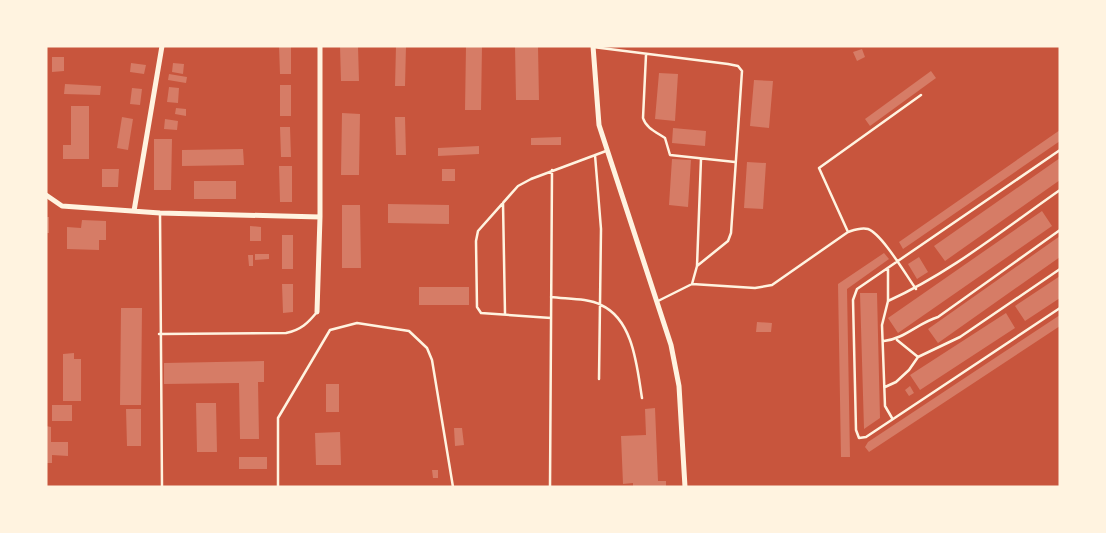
<svg xmlns="http://www.w3.org/2000/svg" width="1106" height="533" font-family="'PT Sans',sans-serif">
	<style>
		.building { fill: #d67c66 }
		.lines { fill: none; stroke-linecap: round; stroke-linejoin: round }
		.service { stroke: #fff3e0; stroke-width: 2.5 }
		.minor { stroke: #fff3e0; stroke-width: 5 }
	</style>
	<rect width="100%" height="100%" fill="#c8553d"/>
	<!-- building -->
	<path class="building" d="M279,46H291V74H280Z
		M340,46H358L359,81H341Z
		M396,46H406L405,86H395Z
		M466,46H482L481,110H465Z
		M515,46H538L539,100H516Z
		M862,49L865,57L857,61L853,52Z
		M52,57H64V71L52,72Z
		M131,63L146,65L144,74L130,72Z
		M173,63L184,64L183,74L172,72Z
		M931,71L936,78L870,126L865,119Z
		M659,73L678,74L675,121L655,119Z
		M169,74L187,77L186,83L168,80Z
		M754,80L773,81L769,128L750,126Z
		M65,84L101,86L100,95L64,94Z
		M280,85H291V116H280Z
		M169,87L179,88L178,103L167,102Z
		M132,88L142,89L140,105L130,104Z
		M71,106H89V159H63V145H71Z
		M176,108L186,109V116L175,114Z
		M342,113L360,114L359,175H341Z
		M122,117L133,119L128,150L117,148Z
		M395,117H405L406,155H396Z
		M165,119L178,121L177,130L164,129Z
		M280,127H290L291,157H281Z
		M673,128L706,131L705,146L672,143Z
		M1060,130V141L903,249L899,242Z
		M561,137V145H531V138Z
		M154,139H172L171,190H154Z
		M479,146V154L438,156V148Z
		M243,149L244,165L182,166V150Z
		M1060,158V180L945,261L934,246Z
		M672,159L691,160L688,207L669,205Z
		M747,162L766,163L763,209L744,208Z
		M279,166H292V202H280Z
		M102,169H119L118,187H102Z
		M442,169H455V181H442Z
		M194,181H236V199H194Z
		M388,204L449,205V224L388,223Z
		M342,205H360L361,268H342Z
		M1042,211L1052,226L898,333L888,318Z
		M46,217H49V233H46Z
		M82,220L106,221V240H99V250L67,249V227L81,228Z
		M250,226L261,227V241H250Z
		M282,235H293V269H282Z
		M1060,236V257L938,343L928,329Z
		M884,253L889,259L847,289L850,457H841L838,284Z
		M255,254H269V259L255,260Z
		M248,255H253V266H249Z
		M919,257L928,272L917,279L908,264Z
		M1060,276V298L1025,321L1015,306Z
		M282,284H293V312L283,313Z
		M419,287H469V305H419Z
		M860,293H877L880,418L864,429Z
		M121,308H142L141,405H120Z
		M1006,313L1015,328L920,390L910,375Z
		M1060,315V326L869,452L865,447L868,442Z
		M757,322L772,323L771,332H756Z
		M74,353V359H81V401H63V354Z
		M264,361V382H258L259,439H240L239,383L164,384V363Z
		M326,384H339V412H326Z
		M910,386L914,393L909,396L905,390Z
		M196,403H216L217,452H197Z
		M52,405H72V421H52Z
		M655,408L658,481H666V487H633V483L623,484L621,436L646,435L645,409Z
		M126,409H141V446H127Z
		M46,426L51,427V442H68V456L52,455V463H46Z
		M454,428H462L464,445L455,446Z
		M340,432L341,465H316L315,433Z
		M239,457H267V469H239Z
		M432,470H438V478H433Z"/>
	<g class="lines">
		<!-- service -->
		<path class="service" d="M593,47L728,64L738,66L742,71L731,233L728,241L697,266
			M646,55L643,118C646,128 656,132 665,138L670,155L735,162
			M1060,150L857,289L853,300L856,430L859,438L866,437L1060,308
			M595,155L601,229L599,379
			M503,203L505,313
			M160,213L162,487
			M848,232L819,168L921,95
			M888,269V301
			M692,284L697,266L701,159
			M551,297C566,299 588,298 601,305C634,320 637,368 642,398
			M658,301L692,284L755,288L772,285L848,232C854,230 861,227 868,229C882,234 906,275 916,289
			M551,318L481,313L477,307L476,241L478,231L518,186L531,179L606,151
			M159,334L286,333C301,330 308,323 317,312
			M897,340L918,357
			M884,341C904,339 918,323 938,317L1060,230
			M885,387L896,382L909,370L918,357L960,337L1060,269
			M892,418L885,406L882,325L888,301C950,273 1004,229 1060,190
			M278,487V418L330,330L357,323L409,331L427,348L432,360L453,487
			M550,487L552,170"/>
		<!-- minor -->
		<path class="minor" d="M593,46L599,125L671,345L679,386L685,487
			M46,195L62,206L160,213L320,217
			M134,211L162,46
			M317,312L320,217V46"/>
	</g>
	<!-- border -->
	<rect width="1106" height="533" fill="none" stroke="#fff3e0" stroke-width="95"/>
</svg>
